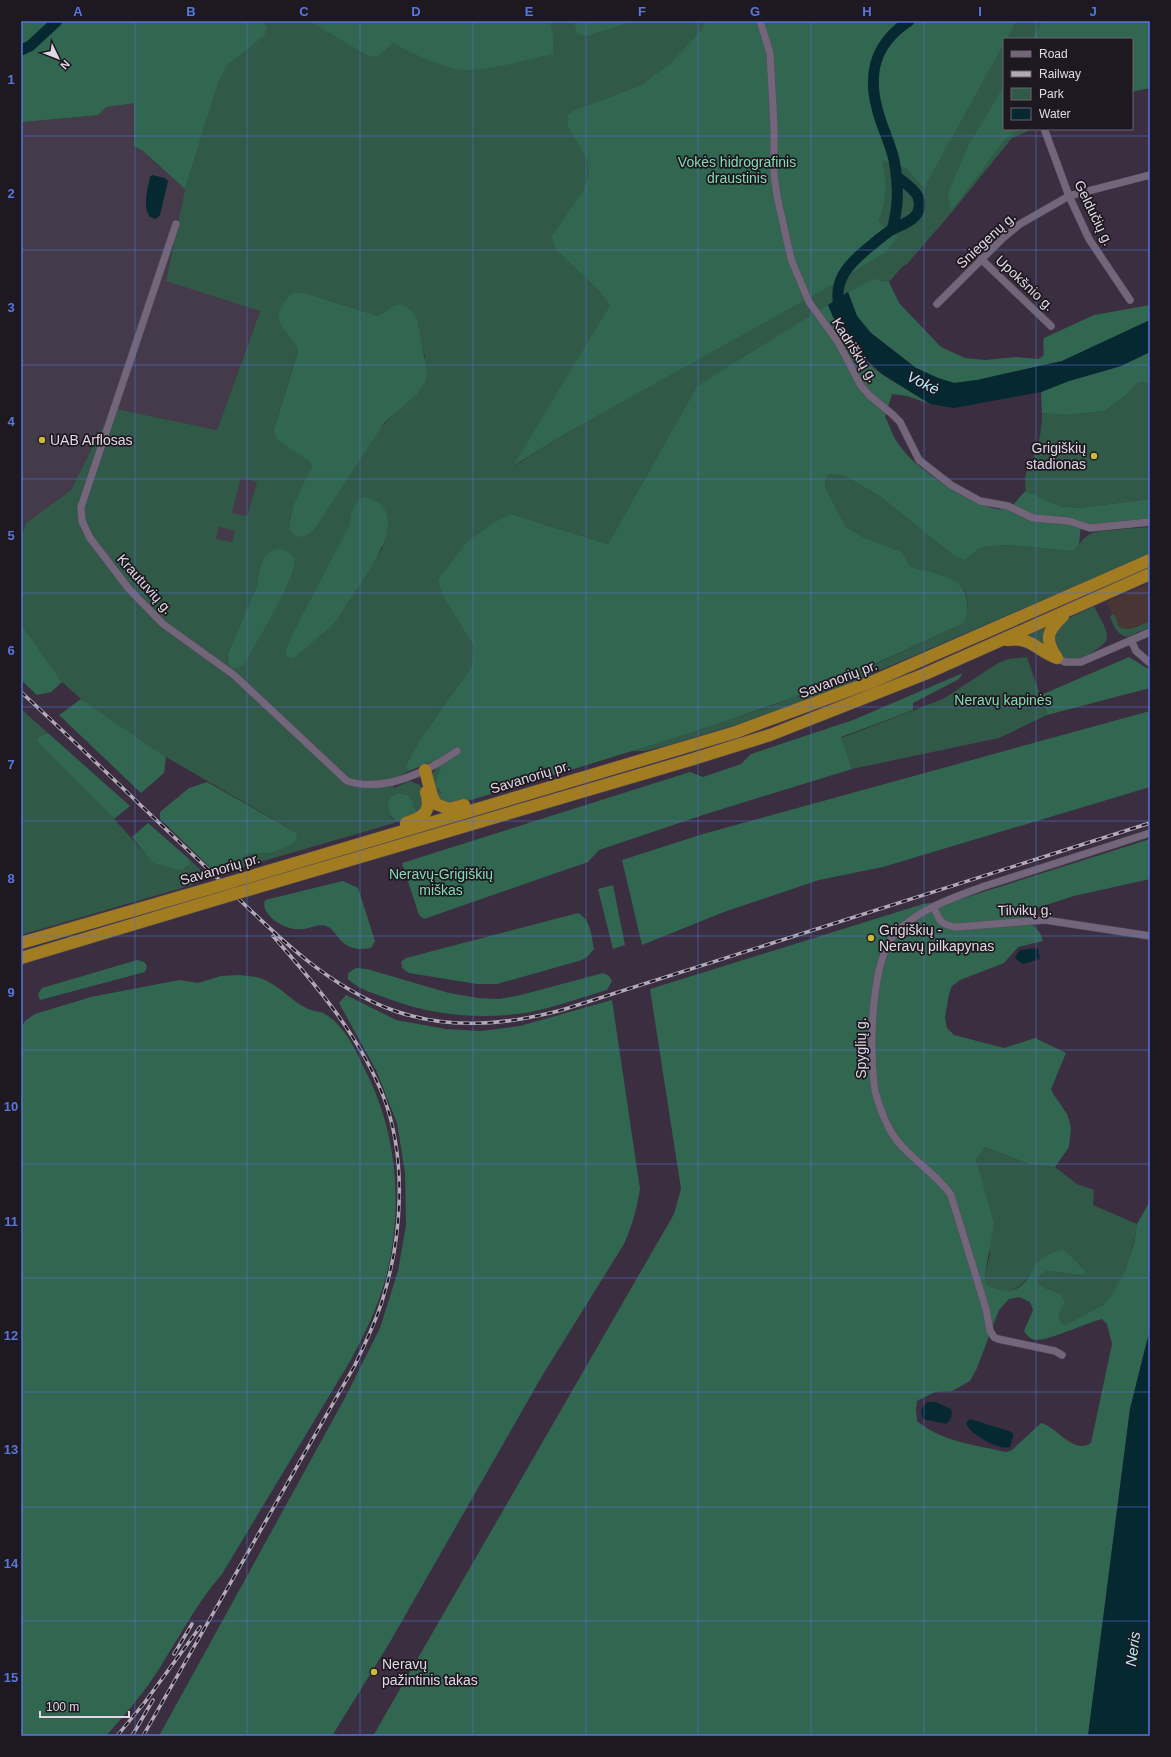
<svg xmlns="http://www.w3.org/2000/svg" width="1171" height="1757" font-family="Helvetica,sans-serif">
	<style>
		.commercial { fill: #4a3535 }
		.industrial { fill: #443a49 }
		.green { fill: #305947; fill-rule: evenodd }
		.forest { fill: #316750; fill-rule: evenodd }
		.water { fill: #062931 }
		.lines { fill: none; stroke-linecap: round; stroke-linejoin: round }
		.river { stroke: #062931; stroke-width: 11 }
		.street-casing { stroke: #574c5c; stroke-width: 8 }
		.highway-casing { stroke: #574c5c; stroke-width: 13 }
		.street { stroke: #74667a; stroke-width: 7 }
		.highway { stroke: #a17c21; stroke-width: 12 }
		.rail-casing { stroke: #b3aab8; stroke-width: 3.5 }
		.rail { stroke: #1e1921; stroke-width: 2; stroke-dasharray: 6; stroke-linecap: butt }
		.highway-bridge-casing { stroke: #574c5c; stroke-width: 13; stroke-linecap: butt }
		.highway-bridge { stroke: #a17c21; stroke-width: 12 }
		.grid { fill: none; stroke: #5877dc; stroke-width: 1; stroke-opacity: 0.55 }
		.poi-dot { fill: #caba3a; stroke: #1e1921; stroke-width: 1.5 }
		.labels { text-anchor: middle; stroke-width: 3.5; stroke-linejoin: round; paint-order: stroke }
		.park-label { font-size: 14px; fill: #86dab4; stroke: #1e1921 }
		.street-label { font-size: 14px; fill: #e0d8e4; stroke: #1e1921 }
		.poi-label { font-size: 14px; fill: #e0d8e4; stroke: #1e1921; text-anchor: start }
		.water-label { font-size: 15px; font-style: italic; fill: #b7eefe; stroke: #1e1921 }
		.neatline { fill: none; stroke: #5877dc; stroke-width: 1.5 }
		.grid-label { font-size: 13px; text-anchor: middle; font-weight: bold; fill: #5877dc }
	</style>
	<rect width="100%" height="100%" fill="#3b2e40"/>
	<!-- commercial -->
	<path class="commercial" d="M1150,583V621L1135,627L1125,629L1119,627L1115,615L1112,614L1106,602Z"/>
	<!-- industrial -->
	<path class="industrial" d="M134,102V146L143,151L185,189L166,280L260,310L217,430L112,408L71,490L26,523L21,537V122L98,115L106,107Z
		M241,477L257,482L247,516L232,513Z
		M219,527L235,531L232,542L216,539Z"/>
	<!-- green -->
	<path class="green" d="M21,21H922L890,162L906,168L924,187L1004,44V129H1033L1012,138L952,212L907,264L902,267L889,282L880,280L697,386L608,544L511,514L466,631L474,646L472,666L419,741L405,767L409,771L391,780L394,788L410,781L420,785L425,799L418,814L408,795L398,793L391,817L398,822L229,871L226,864L237,863L247,854L269,853L297,833L166,757L81,699L62,682L21,624V537L26,523L71,490L112,408L217,430L260,311L166,281L185,189L219,79L141,110L134,103L106,107L98,115L21,122ZM574,266L716,349L567,433L514,466L610,305L599,291ZM294,292L305,293L378,316L391,307L419,333L421,348L425,357L396,412L289,520L293,509L312,467L309,461L275,426L298,350L296,342ZM241,478L257,482L247,516L232,513ZM351,518L383,547L338,619L349,526ZM219,527L235,531L232,542L216,539ZM264,558L244,664L227,660L228,653L256,588L260,567Z
		M1017,21H1080L1074,39H1007Z
		M1141,382L1150,384V499L1077,508L1060,506L1026,491C1023,471 1028,471 1035,453C1040,440 1042,427 1042,413L1067,415L1105,411L1129,393L1136,384Z
		M829,474L845,476L881,497L954,556L964,560C970,557 975,550 981,548C1003,542 1048,549 1072,551C1079,546 1082,538 1090,534C1098,530 1138,528 1150,527V554L832,691L745,722L669,745L645,751H632L768,707L878,663L964,623C969,613 968,601 965,591L911,567L902,552L863,537L846,527L826,489L825,480Z
		M1094,606C1098,615 1108,629 1107,638C1106,646 1082,659 1074,660C1072,660 1067,659 1065,658C1059,655 1055,649 1052,644L1061,622Z
		M1112,614L1115,615L1119,627C1130,632 1140,625 1150,621V627L1127,637C1117,635 1114,626 1110,618Z
		M1047,627L1048,651L1024,637Z
		M1027,657L1047,715L999,738L852,769L841,738L943,699L998,663L1008,659Z
		M21,709L48,733L37,738L38,743L114,819L153,862L182,871C188,867 190,866 188,858L206,875L192,885L21,935Z
		M439,765L442,769L437,777L438,790L442,793L440,801L431,775Z
		M985,1147L1029,1164L1055,1167L1077,1184L1094,1190L1093,1205L1137,1224C1134,1248 1123,1291 1101,1306C1090,1313 1078,1319 1066,1325L1061,1323L1058,1319L1048,1290L1040,1286L1038,1282L1040,1275L1047,1271L1082,1275L1085,1270L1078,1263L1039,1261C1025,1282 1013,1303 986,1284L985,1275L990,1254L976,1160Z"/>
	<!-- forest -->
	<path class="forest" d="M21,21H262L267,28L264,36L228,64L219,80L185,189L143,151L134,146V103L106,107L98,115L21,122Z
		M309,21H550L553,36V54C530,59 477,74 456,69C439,65 408,52 393,43L377,57L367,55Z
		M574,21H633L587,36L577,34Z
		M706,21H1017L1007,39H1004V44L924,188L906,168L882,160C887,183 887,199 878,222L898,236L886,252L828,287L567,433L513,466L610,305L599,291L555,248L552,236L583,191L589,174L588,161L568,126V115L573,111L640,86L671,63L704,27Z
		M1042,21H1150V88L1132,92V39H1032Z
		M1004,86V129H1023L1015,132L1005,139L951,211L948,194L967,148Z
		M874,279L889,282L899,303L941,347L965,358L985,360L1016,357L1038,359L1043,356C1045,350 1042,345 1044,338L1094,315L1150,305V320L1062,361L977,380L954,383L938,378L916,368L871,333L857,316L848,292Z
		M294,292L305,293L378,316L391,307L401,304L411,310L417,319L427,373L425,382L417,394L384,423L315,528C310,533 305,539 297,536C276,530 306,480 312,467L309,461L277,439L274,432L275,426L298,351C295,339 286,335 281,324C275,313 285,298 294,292Z
		M828,305C840,331 859,358 883,375C898,385 915,394 930,404L907,396L892,394L885,417C889,424 891,431 894,437C898,444 905,453 911,459C927,474 986,517 1008,508C1016,504 1019,496 1026,491L1060,506L1077,508L1150,499V519L1083,525C1076,535 1085,543 1072,551C1048,549 1003,542 981,548C975,550 970,557 964,560L954,556L881,497L845,476L829,474L825,480L826,489L846,527L863,537L902,552L911,567C932,574 965,575 967,602C968,610 968,616 964,623C899,653 834,684 766,707C664,743 559,773 455,805L440,801L439,797L442,793L436,787L437,777L441,769L437,761L431,762L409,771L405,767L419,741L472,666L474,646L442,594L438,580L467,542L493,523L511,514L608,544L697,386Z
		M1150,352V384L1141,382L1136,384L1129,393L1105,411L1067,415L1042,413L1041,392L1069,381L1121,366Z
		M365,497C411,509 376,560 361,583C353,595 345,607 338,619L329,628L294,658H290L286,656V651L290,639L349,526C352,514 351,502 365,497Z
		M278,549C285,550 292,552 294,560C298,576 254,646 244,664C233,673 226,666 228,653L256,588L260,567L264,558L271,551Z
		M21,624L62,682L51,692L37,695L21,680Z
		M1129,657L1150,670V688L1047,715L1041,695Z
		M963,673L959,679L913,703V710L841,737L852,769L706,814L599,850L588,862L424,919L419,915L402,863L690,772L703,777L741,764L751,754L853,720Z
		M81,699L166,757L164,773L141,793L59,715Z
		M1150,711V787L883,867L819,880L724,912L642,945L622,860L703,834Z
		M48,733L130,806L114,819L38,743L37,738Z
		M207,782L297,833L296,840L289,846L269,853L247,854L237,863L227,864L229,871L218,875L160,819V812L189,788Z
		M398,793L408,795L413,802V805L418,814L411,818L398,822C388,815 387,809 389,798Z
		M148,823L188,858L190,864L182,871L153,863L132,837Z
		M1150,839V879L1074,896L1030,910L1026,917L1040,933L1043,941L1018,947L1004,963L960,980L952,986L949,994L945,1017L947,1028L954,1035L1004,1048L1035,1038L1066,1053L1051,1089L1054,1095L1067,1114L1071,1127L1069,1147L1055,1167L1029,1164L985,1147L976,1160L994,1223L985,1275L986,1284C996,1291 1013,1295 1023,1284C1030,1278 1032,1267 1039,1261C1046,1255 1055,1251 1064,1250L1085,1270V1273L1082,1275L1047,1271L1040,1275L1038,1282C1044,1292 1058,1289 1064,1299V1304L1058,1314L1061,1323L1066,1325L1103,1305L1113,1293L1125,1271L1134,1244L1137,1224L1150,1201V1329L1130,1409L1088,1736H373L674,1214L681,1189L650,989L923,904L961,899ZM1019,1297L1030,1302L1033,1310L1024,1331C1027,1336 1030,1339 1036,1340C1050,1340 1086,1323 1102,1319L1107,1324L1112,1344L1091,1443C1073,1455 1056,1426 1041,1423L1012,1450L1006,1452C976,1445 942,1442 917,1421L916,1409L917,1401L935,1392L952,1391L970,1381L977,1368L999,1310L1009,1299Z
		M343,881L358,888L375,941L371,948C358,951 346,948 338,937C336,935 333,930 330,928C321,922 313,928 304,929C291,931 276,924 268,914C265,910 263,906 265,900Z
		M613,885L625,945L613,949L598,889Z
		M578,913C591,920 591,935 594,949L589,955L582,960L497,984H477L409,973L402,968L401,962L406,958Z
		M137,960L144,962L147,966L145,972L40,1000L38,994L42,988Z
		M356,968L367,969L449,993L478,998L499,999L521,995L603,973L609,976L612,981L607,990C582,997 556,1007 530,1012C483,1020 434,1016 389,999C374,993 359,990 348,979V973Z
		M239,975C245,976 253,976 260,978C278,984 291,1001 308,1009C313,1011 318,1011 323,1013C346,1025 357,1054 368,1076C398,1137 403,1211 386,1277C378,1307 364,1336 349,1363L222,1574C193,1607 174,1648 149,1684C136,1702 121,1719 106,1736H21V1027L25,1021L35,1014L91,997L179,980L198,983L221,976Z
		M346,995L396,1020L446,1029L482,1031L520,1026L612,1000L640,1189C637,1208 632,1226 624,1244L542,1376L390,1642L332,1736H159L346,1396L380,1328L398,1271L406,1225L405,1173L397,1123L376,1070L339,1003Z"/>
	<!-- water -->
	<path class="water" d="M152,175L165,178L168,181L160,215L156,219L150,217C142,206 148,189 150,177Z
		M848,292L857,316L871,333L916,368L938,378L954,383L977,380L1062,361L1150,320V352L1121,366L1069,381L1041,392L954,408L930,404L882,374L858,351L833,317L828,305Z
		M1038,948L1040,959L1023,964L1016,959L1015,957L1020,950Z
		M1150,1329V1736H1088L1130,1409Z
		M928,1402H936L951,1409C953,1415 951,1421 946,1424L923,1419C919,1413 922,1405 928,1402Z
		M970,1419L1012,1432L1013,1437L1010,1447C999,1451 968,1433 966,1423Z"/>
	<g class="lines">
		<!-- river -->
		<path class="river" d="M21,50L30,46L57,21
			M892,230C899,206 899,184 894,160C890,142 881,126 877,108C867,70 877,42 909,21
			M841,313C830,281 849,263 873,244C879,239 886,233 893,229C906,223 925,217 918,197C915,189 902,181 896,176"/>
		<!-- street casing -->
		<g class="street-casing">
			<path id="street" d="M760,21L770,53L774,126V174L777,196L791,259L809,302L838,342L861,386L870,396L892,414L900,422L919,460L951,485L980,501L1008,506L1033,518L1069,521L1090,528L1150,522
				M1045,131L1069,196L1089,239L1130,300
				M176,224L81,507L82,521L90,538L129,589L163,624L234,675L347,781C384,793 427,772 457,751
				M981,259L1051,326
				M937,304L1003,238L1020,224L1069,196L1150,175
				M1131,640L1136,651L1150,663
				M1057,658L1065,662H1081L1150,632
				M934,907C939,921 941,925 956,927L1045,920L1150,936
				M1062,1355L1055,1351L998,1339L994,1337L990,1331L986,1309L951,1195C933,1169 900,1154 887,1124C882,1114 875,1095 874,1084C870,1048 870,958 897,932C919,909 953,898 982,887L1150,833"/>
		</g>
		<!-- highway casing -->
		<g class="highway-casing">
			<path id="highway" d="M1007,640C1033,637 1035,650 1057,658
				M1057,658C1044,639 1047,631 1063,616
				M425,770L432,796L436,804L449,809L464,805
				M406,823C424,817 432,812 426,792
				M235,881L736,732L874,681L1150,560
				M248,890L690,760L770,735L925,674L1150,574
				M21,943L211,888
				M21,958L221,898"/>
		</g>
		<!-- street -->
		<use href="#street" class="street"/>
		<!-- highway -->
		<use href="#highway" class="highway"/>
		<!-- rail casing -->
		<g class="rail-casing">
			<path id="rail" d="M21,692C84,750 145,810 208,869C263,922 321,985 395,1011C450,1030 506,1025 562,1010L1150,823
				M174,1654L192,1624
				M117,1736L145,1702L200,1627
				M132,1736L153,1700
				M143,1736L355,1365C365,1343 376,1322 383,1298C402,1237 407,1160 384,1098C360,1036 316,985 273,936"/>
		</g>
		<!-- rail -->
		<use href="#rail" class="rail"/>
		<!-- highway-bridge casing -->
		<g class="highway-bridge-casing">
			<path id="highway-bridge" d="M211,888L235,881
				M221,898L248,890"/>
		</g>
		<!-- highway-bridge -->
		<use href="#highway-bridge" class="highway-bridge"/>
	</g>
	<!-- grid -->
	<path class="grid" d="M135,21V1736M247,21V1736M360,21V1736M473,21V1736M586,21V1736M698,21V1736M811,21V1736M924,21V1736M1036,21V39M1036,129V1736M21,136H1150M21,250H1150M21,365H1150M21,479H1150M21,593H1150M21,707H1150M21,821H1150M21,936H1150M21,1050H1150M21,1164H1150M21,1278H1150M21,1392H1150M21,1507H1150M21,1621H1150"/>
	<!-- markers -->
	<g class="poi-dot">
		<circle cx="42" cy="440" r="4"/>
		<circle cx="1094" cy="456" r="4"/>
		<circle cx="871" cy="938" r="4"/>
		<circle cx="374" cy="1672" r="4"/>
	</g>
	<g class="labels">
		<!-- park labels -->
		<g class="park-label">
			<text x="737" y="167">Vokės hidrografinis<tspan x="737" dy="16">draustinis</tspan></text>
			<text x="1003" y="705">Neravų kapinės</text>
			<text x="441" y="879">Neravų-Grigiškių<tspan x="441" dy="16">miškas</tspan></text>
		</g>
		<!-- street labels -->
		<g class="street-label">
			<text transform="translate(1094 213) rotate(64)" y="5">Geldučių g.</text>
			<text transform="translate(986 240) rotate(-43)" y="5">Sniegenų g.</text>
			<text transform="translate(1025 283) rotate(43)" y="5">Upokšnio g.</text>
			<text transform="translate(855 350) rotate(58)" y="5">Kadriškių g.</text>
			<text transform="translate(145 584) rotate(48)" y="5">Krautuvių g.</text>
			<text transform="translate(838 679) rotate(-21)" y="5">Savanorių pr.</text>
			<text transform="translate(530 777) rotate(-17)" y="5">Savanorių pr.</text>
			<text transform="translate(220 869) rotate(-16)" y="5">Savanorių pr.</text>
			<text transform="translate(1025 910) rotate(-1)" y="5">Tilvikų g.</text>
			<text transform="translate(861 1048) rotate(-90)" y="5">Spyglių g.</text>
		</g>
		<!-- poi labels -->
		<g class="poi-label">
			<text x="50" y="445">UAB Arflosas</text>
			<text x="1086" y="453" text-anchor="end">Grigiškių<tspan x="1086" dy="16">stadionas</tspan></text>
			<text x="879" y="935">Grigiškių -<tspan x="879" dy="16">Neravų pilkapynas</tspan></text>
			<text x="382" y="1669">Neravų<tspan x="382" dy="16">pažintinis takas</tspan></text>
		</g>
		<!-- water labels -->
		<g class="water-label">
			<text transform="translate(923 383) rotate(26)" y="5">Vokė</text>
			<text transform="translate(1133 1649) rotate(-83)" y="5">Neris</text>
		</g>
	</g>
	<!-- border -->
	<rect width="1171" height="1757" fill="none" stroke="#1e1921" stroke-width="44"/>
	<!-- legend -->
	<rect x="1003" y="38" width="130" height="92" fill="#1e1921" stroke="#6c656f"/>
	<rect x="1011" y="51" width="20" height="6" fill="#74667a" stroke="#6c656f"/>
	<text x="1039" y="58" font-size="12" fill="#e0d8e4">Road</text>
	<rect x="1011" y="71" width="20" height="6" fill="#b3aab8" stroke="#6c656f"/>
	<text x="1039" y="78" font-size="12" fill="#e0d8e4">Railway</text>
	<rect x="1011" y="88" width="20" height="12" fill="#305947" stroke="#6c656f"/>
	<text x="1039" y="98" font-size="12" fill="#e0d8e4">Park</text>
	<rect x="1011" y="108" width="20" height="12" fill="#062931" stroke="#6c656f"/>
	<text x="1039" y="118" font-size="12" fill="#e0d8e4">Water</text>
	<!-- north arrow -->
	<g transform="translate(58 58) rotate(133)" stroke="#1e1921" stroke-width="3" paint-order="stroke">
	<path d="M0-3L7 15L0 10L-7 15Z" fill="#e0d8e4"/>
	<text y="-6" font-size="11" font-weight="bold" text-anchor="middle" fill="#e0d8e4">N</text>
	</g>
	<!-- scale -->
	<path d="M40 1711v6h89v-6" fill="none" stroke="#e0d8e4" stroke-width="2"/>
	<text x="46" y="1711" font-size="12" fill="#e0d8e4" stroke="#1e1921" stroke-width="3" paint-order="stroke">100 m</text>
	<rect x="22" y="22" width="1127" height="1713" class="neatline"/>
	<g class="grid-label">
		<text x="78" y="16">A</text>
		<text x="191" y="16">B</text>
		<text x="304" y="16">C</text>
		<text x="416" y="16">D</text>
		<text x="529" y="16">E</text>
		<text x="642" y="16">F</text>
		<text x="755" y="16">G</text>
		<text x="867" y="16">H</text>
		<text x="980" y="16">I</text>
		<text x="1093" y="16">J</text>
		<text x="11" y="84">1</text>
		<text x="11" y="198">2</text>
		<text x="11" y="312">3</text>
		<text x="11" y="426">4</text>
		<text x="11" y="540">5</text>
		<text x="11" y="655">6</text>
		<text x="11" y="769">7</text>
		<text x="11" y="883">8</text>
		<text x="11" y="997">9</text>
		<text x="11" y="1111">10</text>
		<text x="11" y="1226">11</text>
		<text x="11" y="1340">12</text>
		<text x="11" y="1454">13</text>
		<text x="11" y="1568">14</text>
		<text x="11" y="1682">15</text>
	</g>
</svg>
